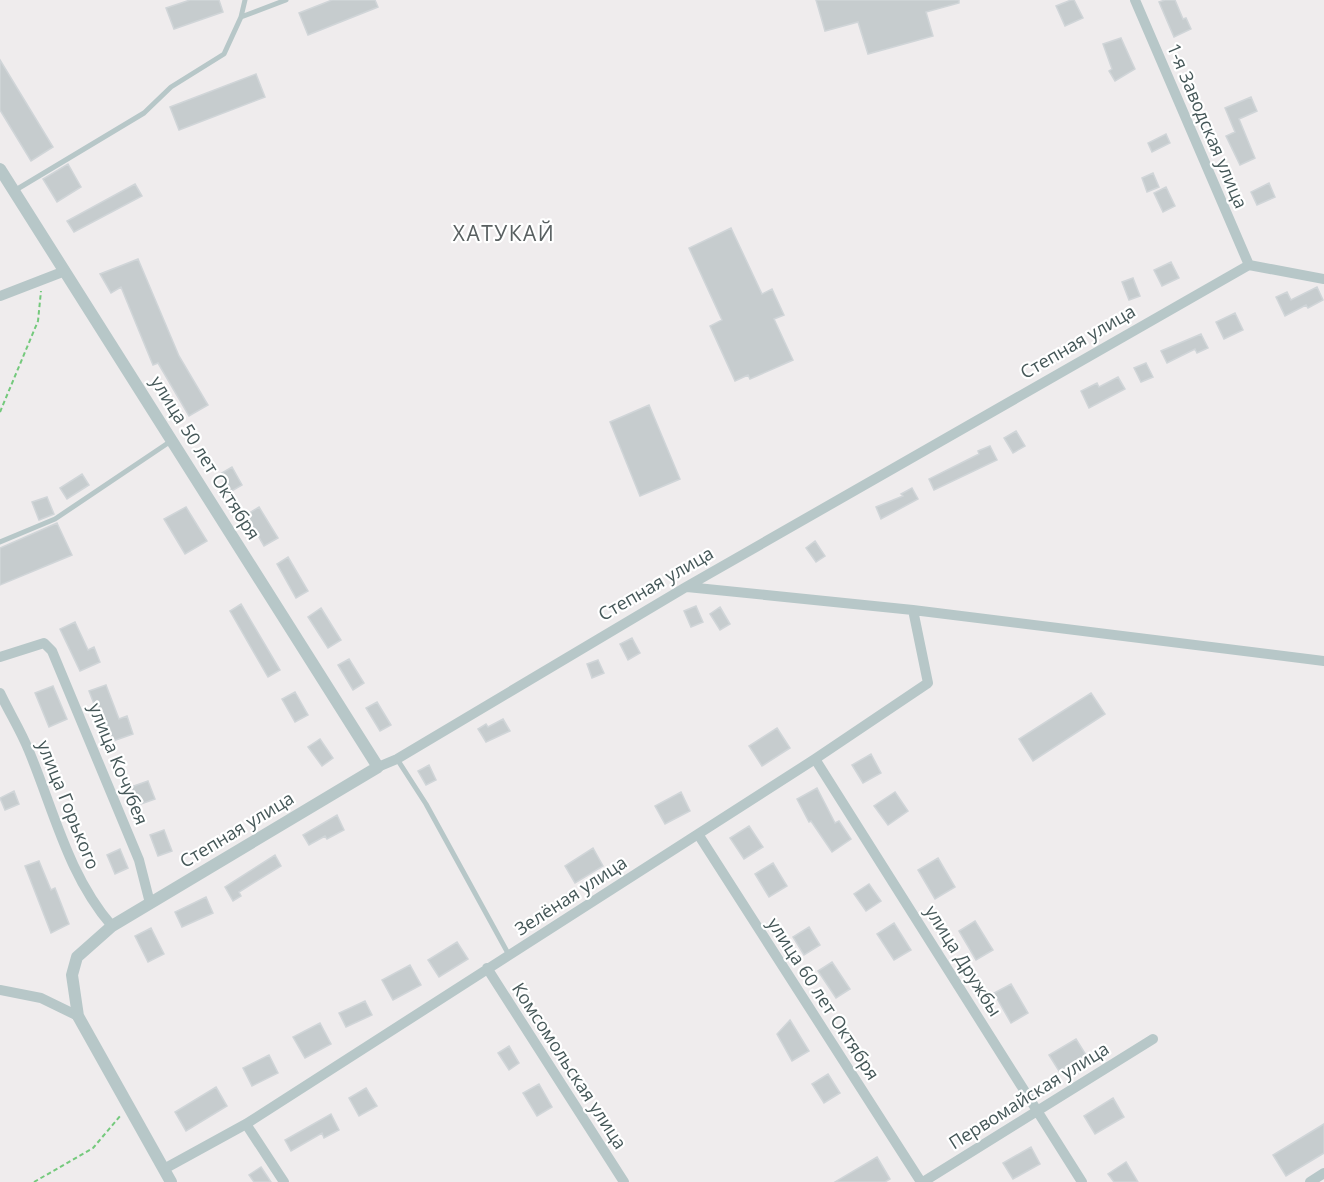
<svg xmlns="http://www.w3.org/2000/svg" width="1324" height="1182" font-family="'Open Sans',sans-serif">
	<style>
		.building { fill: #c6ccce; stroke: #d0d5d8; stroke-width: 1.5 }
		.lines { fill: none; stroke-linecap: round; stroke-linejoin: round }
		.path { stroke: #74c97c; stroke-width: 2; stroke-dasharray: 4.5 3; stroke-linecap: butt }
		.service { stroke: #b7c7c8; stroke-width: 5 }
		.minor { stroke: #b7c7c8; stroke-width: 10 }
		.tertiary { stroke: #b7c7c8; stroke-width: 12 }
		.labels { text-anchor: middle; stroke-width: 4.5; stroke-linejoin: round; paint-order: stroke }
		.street-label { font-size: 18px; fill: #455758; stroke: #fff }
		.quarter-label { font-size: 21px; letter-spacing: 1.5px; fill: #596061; stroke: #fff }
	</style>
	<rect width="100%" height="100%" fill="#efeced"/>
	<!-- building -->
	<path class="building" d="M190,0H219L223,12L174,29L166,8Z
		M332,0H375L378,7L308,35L299,13Z
		M816,0H959V3L926,12L933,36L868,54L858,22L825,31Z
		M1071,0H1074L1083,18L1065,26L1056,6Z
		M1165,0H1175L1183,19L1186,18L1191,29L1174,37L1159,2Z
		M1121,38L1135,69L1115,81L1109,71L1112,69L1103,44Z
		M0,60L53,147L31,161L0,110Z
		M256,74L265,97L179,130L170,107Z
		M1251,97L1257,111L1239,119L1255,158L1240,165L1226,136L1235,132L1225,108Z
		M1166,134L1170,143L1152,152L1148,143Z
		M68,164L81,187L57,202L43,179Z
		M1153,173L1159,187L1147,192L1142,178Z
		M1269,183L1275,197L1257,205L1251,192Z
		M135,184L142,196L74,232L67,221Z
		M1166,187L1175,206L1163,212L1154,193Z
		M731,228L762,294L772,289L784,315L774,319L793,360L750,379L748,375L735,381L710,326L722,320L689,248Z
		M138,259L179,356L208,405L189,416L158,363L153,365L121,287L111,293L100,274Z
		M1171,262L1179,278L1162,286L1154,270Z
		M1133,278L1140,296L1129,300L1122,282Z
		M1317,287L1323,300L1308,308L1306,305L1285,316L1276,297L1287,292L1291,300Z
		M1235,313L1243,330L1224,339L1216,322Z
		M1201,334L1208,348L1197,353L1195,349L1167,363L1161,351Z
		M1146,363L1153,377L1141,382L1134,368Z
		M1118,377L1125,389L1089,408L1081,391L1097,383L1099,387Z
		M649,405L680,479L640,496L610,422Z
		M1016,431L1025,446L1013,453L1004,438Z
		M990,446L997,460L934,490L929,479L979,454L978,451Z
		M232,467L242,485L230,492L220,474Z
		M82,474L89,485L67,499L60,488Z
		M912,488L918,499L881,519L876,507L903,496L901,494Z
		M47,497L54,514L39,520L32,502Z
		M186,507L207,541L185,554L164,519Z
		M259,507L278,538L264,546L246,515Z
		M57,523L72,555L0,585V548Z
		M815,541L825,556L816,562L806,548Z
		M288,557L308,591L296,598L277,564Z
		M241,604L280,670L268,677L230,611Z
		M696,606L703,622L691,627L684,611Z
		M720,607L730,624L720,630L710,614Z
		M321,608L341,640L328,648L308,617Z
		M75,622L88,650L94,647L100,662L80,671L60,629Z
		M632,638L640,653L628,660L620,644Z
		M349,659L364,683L353,690L338,665Z
		M598,660L604,673L592,678L587,664Z
		M106,685L119,719L127,716L133,734L113,741L103,715L99,717L89,691Z
		M53,686L67,719L49,727L35,693Z
		M295,692L308,715L295,722L282,699Z
		M1091,693L1105,714L1033,761L1019,739Z
		M377,702L391,725L380,731L366,708Z
		M503,719L510,731L486,742L478,729L486,724L488,727Z
		M777,728L790,748L762,766L749,746Z
		M320,739L333,758L322,766L308,747Z
		M871,754L881,773L863,783L852,765Z
		M429,765L436,780L426,785L418,771Z
		M148,781L155,799L138,805L131,787Z
		M817,788L835,823L839,821L851,839L832,852L811,821L809,822L797,799Z
		M14,791L19,804L5,810L0,798Z
		M681,792L690,811L665,824L655,806Z
		M895,792L908,811L888,825L874,806Z
		M337,815L344,830L327,839L325,836L309,845L303,835Z
		M749,826L763,847L744,859L730,838Z
		M164,830L172,851L158,856L150,835Z
		M593,848L603,866L575,883L565,866Z
		M120,849L128,868L115,874L107,855Z
		M275,855L281,866L239,892L241,896L233,901L225,887Z
		M938,858L955,887L935,899L918,870Z
		M39,861L51,890L55,888L69,924L51,933L25,866Z
		M773,863L787,886L769,897L755,874Z
		M869,884L881,901L866,911L854,894Z
		M206,897L213,913L182,927L175,912Z
		M975,921L993,950L976,960L959,931Z
		M894,923L911,950L894,960L877,934Z
		M809,927L820,945L804,955L793,937Z
		M151,928L164,954L148,962L135,936Z
		M457,942L468,959L439,977L428,960Z
		M832,962L850,989L836,998L818,971Z
		M410,965L421,985L393,1000L382,980Z
		M1011,984L1028,1013L1011,1023L994,993Z
		M365,1001L372,1015L346,1027L339,1013Z
		M790,1020L809,1051L792,1061L777,1034Z
		M320,1023L331,1044L305,1058L293,1037Z
		M1076,1039L1086,1055L1059,1071L1049,1055Z
		M509,1046L519,1063L509,1070L498,1053Z
		M269,1055L278,1073L252,1086L243,1068Z
		M828,1074L840,1093L824,1103L812,1084Z
		M539,1084L552,1107L537,1116L523,1093Z
		M216,1087L227,1106L186,1131L175,1112Z
		M366,1088L377,1106L359,1116L349,1098Z
		M1113,1098L1124,1117L1095,1134L1084,1116Z
		M331,1114L339,1130L324,1138L322,1133L291,1151L285,1140Z
		M1324,1124V1153L1286,1176L1273,1155Z
		M1031,1147L1040,1164L1013,1179L1003,1163Z
		M877,1157L890,1179L885,1182H835Z
		M1126,1162L1138,1182H1114L1108,1174Z
		M261,1167L271,1182H254L249,1175Z"/>
	<g class="lines">
		<!-- path -->
		<path class="path" d="M0,412L38,321L41,291
			M34,1182L93,1148L121,1115"/>
		<!-- service -->
		<path class="service" d="M241,17L286,0
			M14,191L144,113L171,87L224,54L241,17L245,0
			M0,542L55,519L171,441
			M397,759L426,804L509,955"/>
		<!-- minor -->
		<path class="minor" d="M1135,0L1249,265
			M0,296L65,271
			M687,587L913,610L1324,661
			M0,657L44,643L52,651L139,860L150,903
			M0,693C9,712 21,731 29,751C54,811 68,875 112,926
			M815,759L1082,1182
			M378,767L397,759L686,587L1249,265L1324,279
			M698,834L921,1182
			M487,968L624,1182
			M0,990L41,998L78,1016
			M246,1124L284,1182
			M164,1169L246,1124L815,759L928,683L913,610
			M923,1182L1153,1039
			M1310,1182L1324,1173"/>
		<!-- tertiary -->
		<path class="tertiary" d="M0,169L378,767L112,926L77,957L72,975L78,1016L171,1182"/>
	</g>
	<g class="labels">
		<!-- street labels -->
		<g class="street-label">
			<text transform="translate(1207 126) rotate(67)" y="6">1-я Заводская улица</text>
			<text transform="translate(1078 342) rotate(-30)" y="6">Степная улица</text>
			<text transform="translate(205 458) rotate(58)" y="6">улица 50 лет Октября</text>
			<text transform="translate(656 584) rotate(-30)" y="6">Степная улица</text>
			<text transform="translate(118 764) rotate(68)" y="6">улица Кочубея</text>
			<text transform="translate(68 805) rotate(68)" y="6">улица Горького</text>
			<text transform="translate(237 830) rotate(-31)" y="6">Степная улица</text>
			<text transform="translate(571 896) rotate(-33)" y="6">Зелёная улица</text>
			<text transform="translate(963 961) rotate(58)" y="6">улица Дружбы</text>
			<text transform="translate(823 999) rotate(57)" y="6">улица 60 лет Октября</text>
			<text transform="translate(569 1066) rotate(57)" y="6">Комсомольская улица</text>
			<text transform="translate(1029 1096) rotate(-32)" y="6">Первомайская улица</text>
		</g>
		<!-- quarter labels -->
		<g class="quarter-label">
			<text x="504" y="241">ХАТУКАЙ</text>
		</g>
	</g>
</svg>
